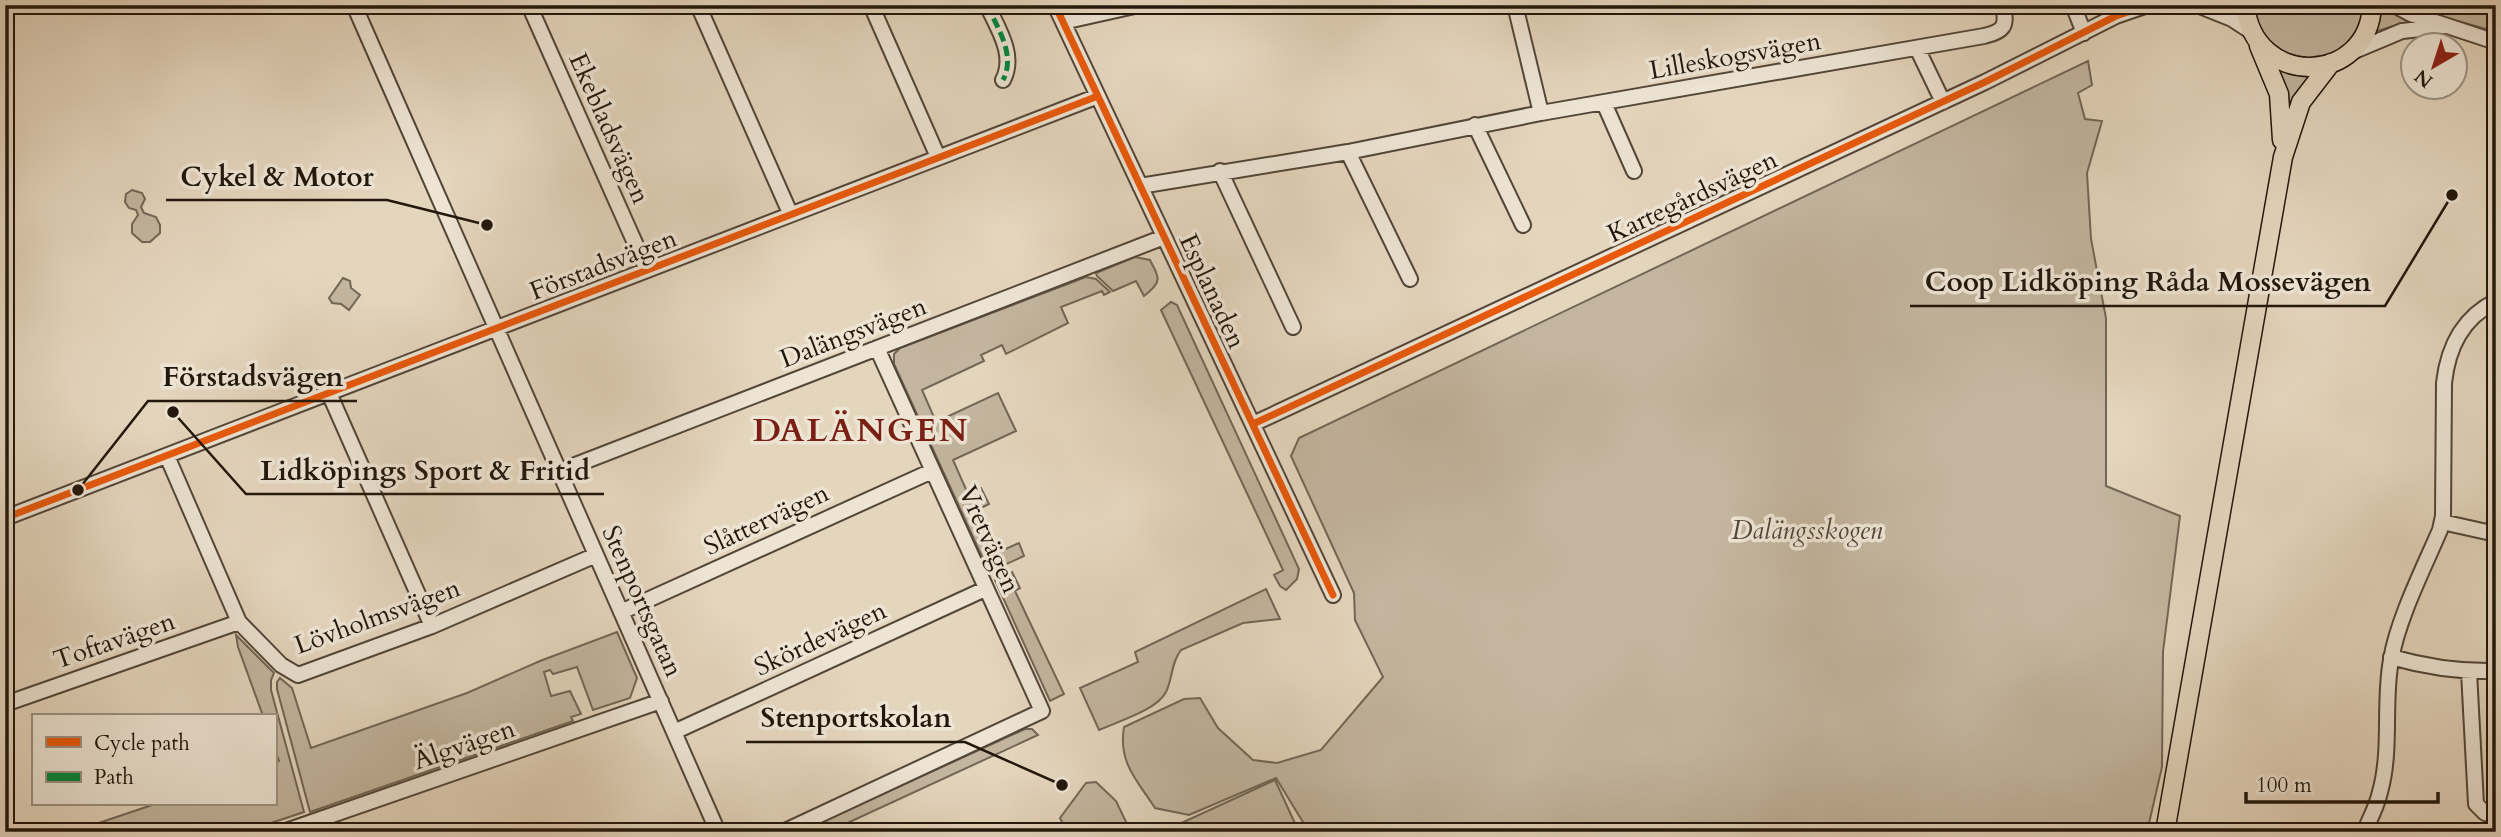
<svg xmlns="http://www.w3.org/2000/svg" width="2501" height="837" font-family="Cardo,serif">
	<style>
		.green { fill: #c3b59f; stroke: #726656; stroke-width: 2 }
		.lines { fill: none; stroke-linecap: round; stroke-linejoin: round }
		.minor-casing { stroke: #524638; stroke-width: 18 }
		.major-casing { stroke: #22170c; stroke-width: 21 }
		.minor { stroke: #ede4d4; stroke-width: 14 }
		.major { stroke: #e4d5bd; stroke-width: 18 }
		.quiet { stroke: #00873e; stroke-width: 5; stroke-dasharray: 10 5; stroke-linecap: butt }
		.cycleway-casing { stroke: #ede4d4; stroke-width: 11 }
		.cycleway { stroke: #e8590c; stroke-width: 7 }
		.labels { text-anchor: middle; stroke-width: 7; stroke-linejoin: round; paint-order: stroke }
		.street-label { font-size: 26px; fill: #22170c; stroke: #ede4d4 }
		.park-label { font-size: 26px; font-style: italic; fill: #524638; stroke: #ede4d4 }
		.district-label { font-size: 33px; font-weight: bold; letter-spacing: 2px; fill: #7a1f14; stroke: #ede4d4 }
		.leader { fill: none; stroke: #22170c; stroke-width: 2.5 }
		.callout-dot { fill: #22170c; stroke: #ede4d4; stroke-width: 2.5 }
		.callout-label { font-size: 28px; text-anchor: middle; font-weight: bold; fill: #22170c; stroke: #ede4d4; stroke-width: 7; stroke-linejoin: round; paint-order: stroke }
	</style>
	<rect width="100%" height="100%" fill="#e4d5bd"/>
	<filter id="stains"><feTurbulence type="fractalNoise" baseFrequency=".00286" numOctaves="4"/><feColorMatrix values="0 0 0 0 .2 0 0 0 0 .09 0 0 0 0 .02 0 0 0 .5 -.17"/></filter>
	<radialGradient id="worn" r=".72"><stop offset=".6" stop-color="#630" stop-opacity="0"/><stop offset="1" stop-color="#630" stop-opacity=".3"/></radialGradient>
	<!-- green -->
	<path class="green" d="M2251,5H2366L2360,30L2338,53L2297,60L2262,38Z
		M2378,5H2384L2410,21L2374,32Z
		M2406,5H2496V32C2466,22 2435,17 2406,5Z
		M2088,61L2092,85L2078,93L2085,119L2102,121L2087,173L2091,239L2106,318V486L2180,516L2163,652L2162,767L2147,832H1309L1276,778L1189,815L1155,808C1137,780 1118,763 1124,727L1184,699L1200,698L1218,728L1253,760L1277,763L1321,750L1383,677L1355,620L1354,593L1291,456L1299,438Z
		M2283,69L2312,75L2291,105H2288L2278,73Z
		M132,190L142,193L145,199L141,207L144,213L156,217L160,225V233L150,242H142L132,233V224L138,215L136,210L129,208L125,202L126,194Z
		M1135,257L1150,260C1160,279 1162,282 1144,296L1136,281L1113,291L1097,276L1096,273Z
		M1086,277L1096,279L1110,292L1104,295L1102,291L1061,307L1068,323L1006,354L1002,345L981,355L984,361L922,390L936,422L998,393L1016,431L953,460L968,494L981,488L989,504L977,510L997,553L1019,543L1024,556L989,572L894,364V354L900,348Z
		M343,278L350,281L351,288L360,295L349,310L341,304L332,303L329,298Z
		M1171,302L1177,305L1299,569L1297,579L1286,590L1280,586L1274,575L1283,570L1161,310Z
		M1012,572L1020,588L1015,591L1064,694L1050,701L995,580Z
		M1266,589L1280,619L1243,623L1181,650C1171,663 1173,677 1166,692C1157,710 1119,721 1099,730L1080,688L1138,662L1135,652Z
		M617,632L637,678L630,698L593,710L577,667L553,674L550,670L544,672L551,696L570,691L581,714L571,717L573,721L310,812L277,689V682L280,678L292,688L311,748L467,693L540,661Z
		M236,635L274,673L271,680V690L304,812L244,832H72L155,804H275V763L279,761L275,750V716H263L238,647Z
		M1025,729H1032L1038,735L828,832H808L813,826Z
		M1275,780L1299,832L1164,831Z
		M1096,782L1116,801L1131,832H1067L1060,818L1086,783Z"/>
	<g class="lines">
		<!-- minor casing -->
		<g class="minor-casing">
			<path id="minor" d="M354,5L718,832
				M529,5L647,270
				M698,5L790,213
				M871,5L938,157
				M987,5C998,29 1016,55 1003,80
				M1055,5L1333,595
				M1515,5L1541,113
				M2073,5L2084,33
				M2197,5L2232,19L2249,30
				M2394,5L2411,14L2496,42
				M1063,22L1139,5
				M1917,48L1943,102
				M2352,52L2402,31L2439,27
				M1604,103L1634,171
				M1475,125L1523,225
				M1348,152L1410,279
				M1220,171L1293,327
				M1140,186L1348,152L1541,113L1984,36C2005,31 2007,26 2003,5
				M329,393L432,626
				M1253,424L1985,82L2116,16L2148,5
				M167,456L239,622L281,665L298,675L432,626L596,555
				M560,471L1164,237
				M5,518L1098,96
				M2442,522L2496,534
				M621,612L932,471
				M2391,657C2426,667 2460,672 2496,671
				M2469,672L2476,804L2485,813L2496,815
				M5,704L239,622
				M674,732L985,589
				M283,832L661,701
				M783,832L1042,711L877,348
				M2364,832C2370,819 2377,806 2380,792C2392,749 2383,703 2391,660C2397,621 2424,567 2440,530L2443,516L2444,383C2448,347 2462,318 2496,301"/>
		</g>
		<!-- major casing -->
		<g class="major-casing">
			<path id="major" d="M2245,5C2254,90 2369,85 2372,5
				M2259,46L2279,94L2282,140
				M2165,832L2283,157L2301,102L2331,63"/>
		</g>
		<!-- minor -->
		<use href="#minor" class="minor"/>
		<!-- major -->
		<use href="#major" class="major"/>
		<!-- quiet -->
		<path class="quiet" d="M987,5C998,29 1016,55 1003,80"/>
		<!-- cycleway casing -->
		<g class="cycleway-casing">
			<path id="cycleway" d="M1055,5L1333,595
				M1253,424L1985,82L2116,16L2148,5
				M5,518L1098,96"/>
		</g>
		<!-- cycleway -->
		<use href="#cycleway" class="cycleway"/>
	</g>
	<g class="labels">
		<!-- street labels -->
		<g class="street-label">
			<text transform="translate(1735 55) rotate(-10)" y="9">Lilleskogsvägen</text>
			<text transform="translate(610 128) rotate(66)" y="9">Ekebladsvägen</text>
			<text transform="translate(1692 196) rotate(-25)" y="9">Kartegårdsvägen</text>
			<text transform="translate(603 264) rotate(-21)" y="9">Förstadsvägen</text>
			<text transform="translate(1213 291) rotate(65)" y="9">Esplanaden</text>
			<text transform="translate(853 332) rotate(-21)" y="9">Dalängsvägen</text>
			<text transform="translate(766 519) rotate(-25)" y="9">Slåttervägen</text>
			<text transform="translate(990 539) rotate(66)" y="9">Vretvägen</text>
			<text transform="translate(643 601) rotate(66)" y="9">Stenportsgatan</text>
			<text transform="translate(377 616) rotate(-20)" y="9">Lövholmsvägen</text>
			<text transform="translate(820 638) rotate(-25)" y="9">Skördevägen</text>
			<text transform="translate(114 640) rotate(-19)" y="9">Toftavägen</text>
			<text transform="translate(464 744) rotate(-19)" y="9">Älgvägen</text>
		</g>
		<!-- park labels -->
		<g class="park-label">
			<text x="1807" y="539">Dalängsskogen</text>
		</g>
		<!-- district labels -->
		<g class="district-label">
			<text x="861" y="441">DALÄNGEN</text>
		</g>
	</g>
	<!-- callouts -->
	<path class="leader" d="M487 225L387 200H166M2452 195L2385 306H1910M78 490L148 401H357M173 412L246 494H604M1062 785L965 742H746"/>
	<g class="callout-dot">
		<circle cx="487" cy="225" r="7"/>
		<circle cx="2452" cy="195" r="7"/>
		<circle cx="78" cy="490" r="7"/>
		<circle cx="173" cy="412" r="7"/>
		<circle cx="1062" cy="785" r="7"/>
	</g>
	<g class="callout-label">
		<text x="277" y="186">Cykel &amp; Motor</text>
		<text x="2148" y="291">Coop Lidköping Råda Mossevägen</text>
		<text x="253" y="386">Förstadsvägen</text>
		<text x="425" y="480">Lidköpings Sport &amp; Fritid</text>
		<text x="856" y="727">Stenportskolan</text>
	</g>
	<!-- margin -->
	<rect width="2501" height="837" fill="none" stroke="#e4d5bd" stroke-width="28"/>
	<rect x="7" y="7" width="2487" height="823" fill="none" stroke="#22170c" stroke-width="3.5"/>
	<rect x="14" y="14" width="2473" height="809" fill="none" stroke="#22170c" stroke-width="2"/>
	<!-- legend -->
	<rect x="32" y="714" width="245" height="91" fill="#ede4d4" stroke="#9c9284" stroke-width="2"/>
	<rect x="46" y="737" width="35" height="10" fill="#e8590c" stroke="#9c9284" stroke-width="2"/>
	<text x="94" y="750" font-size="21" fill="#22170c">Cycle path</text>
	<rect x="46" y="772" width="35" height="10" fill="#00873e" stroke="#9c9284" stroke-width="2"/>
	<text x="94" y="784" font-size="21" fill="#22170c">Path</text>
	<!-- north arrow -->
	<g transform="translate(2434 66) rotate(219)"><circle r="33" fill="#ede4d4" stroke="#9c9284" stroke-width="2"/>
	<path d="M0-5L12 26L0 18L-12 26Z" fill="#8f2418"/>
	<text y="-10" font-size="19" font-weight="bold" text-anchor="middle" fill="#22170c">N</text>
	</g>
	<!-- scale -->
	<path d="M2246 792v10h192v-10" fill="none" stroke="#22170c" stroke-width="3.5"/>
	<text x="2256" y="792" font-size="21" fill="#22170c" stroke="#ede4d4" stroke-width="5" paint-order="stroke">100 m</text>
	<rect width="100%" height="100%" filter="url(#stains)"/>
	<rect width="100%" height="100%" fill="url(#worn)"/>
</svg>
